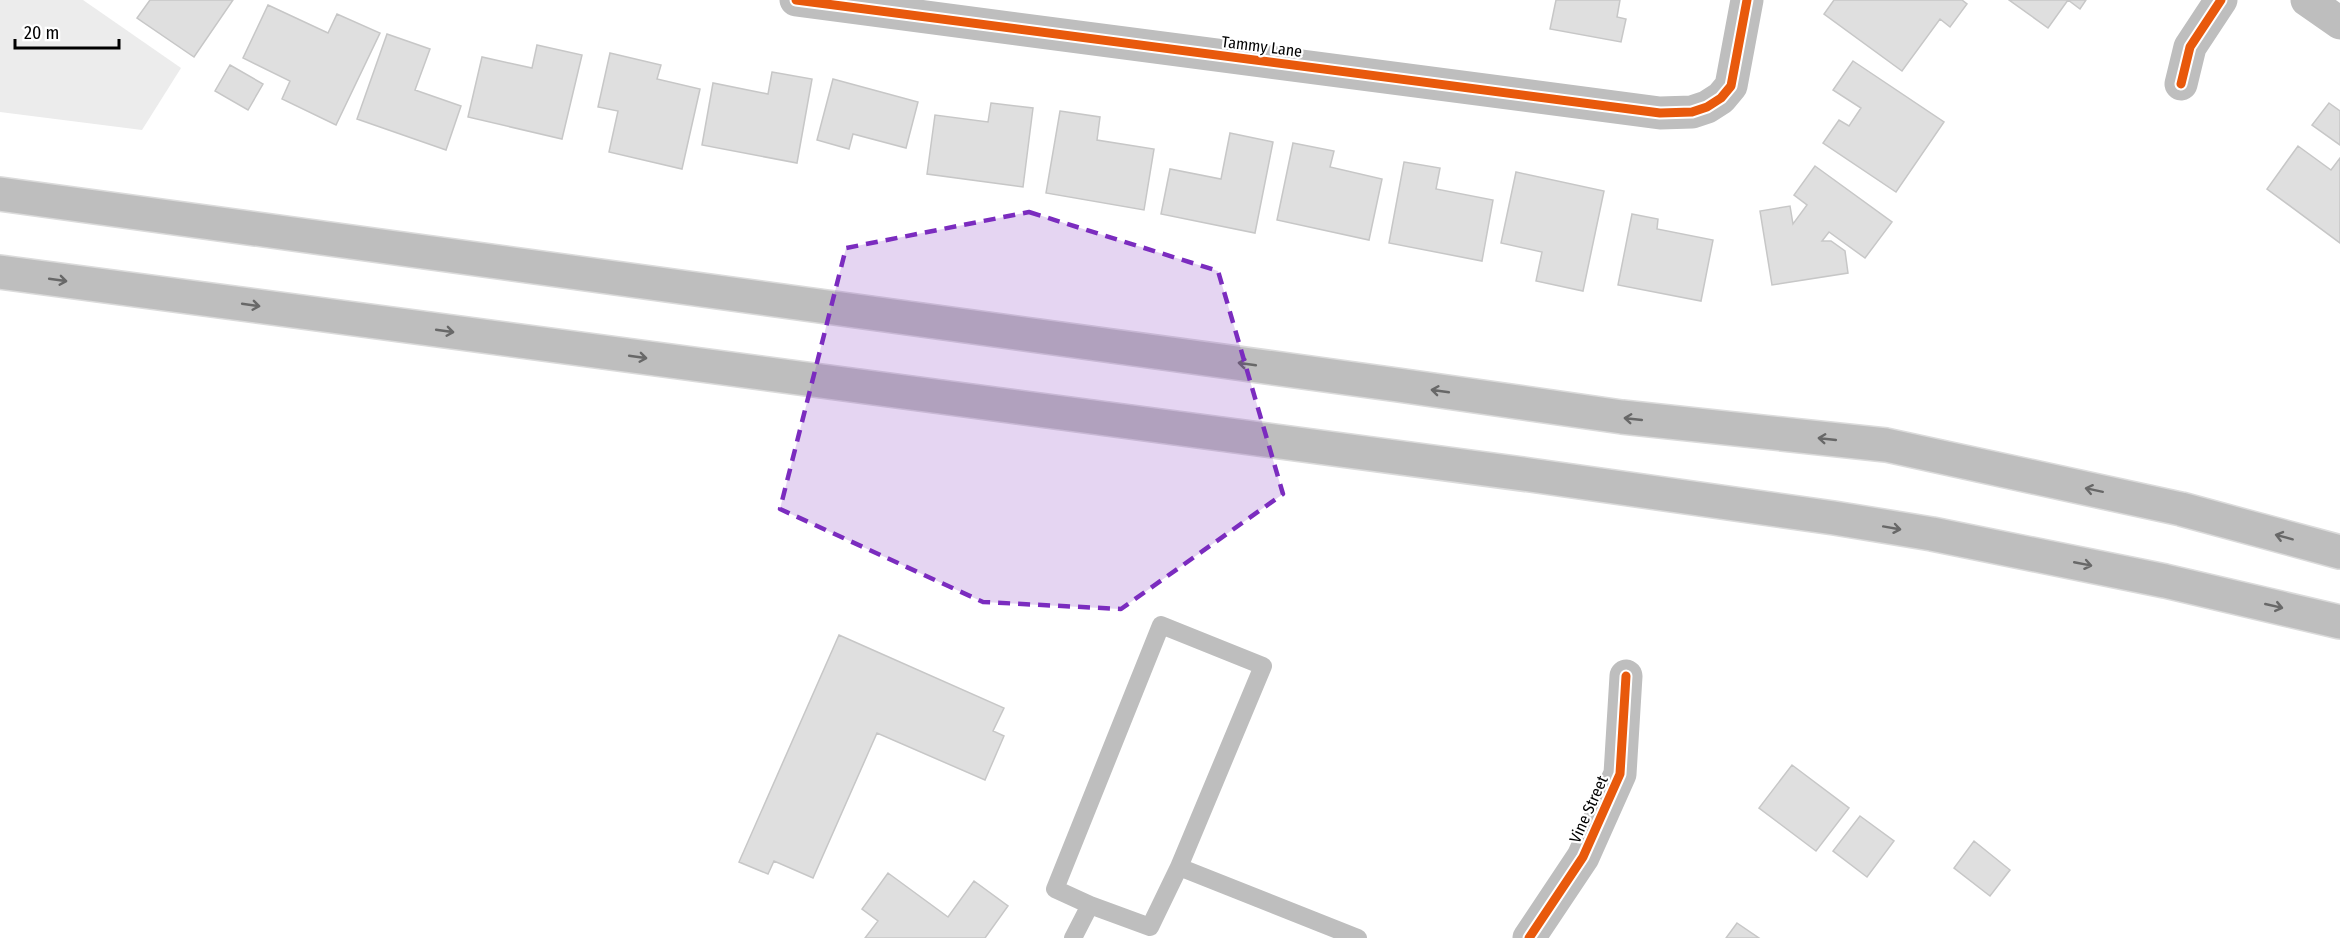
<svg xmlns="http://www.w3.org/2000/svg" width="2340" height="938" font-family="'Fira Sans Condensed',sans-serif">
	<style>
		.green { fill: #ececec }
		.building { fill: #dfdfdf; stroke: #c7c7c7; stroke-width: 1.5 }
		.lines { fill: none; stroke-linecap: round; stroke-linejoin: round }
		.motorway-casing { stroke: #dbdbdb; stroke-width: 36 }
		.service { stroke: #bebebe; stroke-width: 18 }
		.minor { stroke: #bebebe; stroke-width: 33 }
		.tertiary { stroke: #bebebe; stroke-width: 33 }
		.motorway { stroke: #bebebe; stroke-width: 33 }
		.cycleway-casing { stroke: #fff; stroke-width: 13 }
		.cycleway { stroke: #e8590c; stroke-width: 9 }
		.oneway { stroke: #686868 }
		.marked { fill: #7b2cbf; fill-opacity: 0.2; stroke: #7b2cbf; stroke-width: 4.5; stroke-dasharray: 12 8; stroke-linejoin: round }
		.labels { text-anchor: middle; stroke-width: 4.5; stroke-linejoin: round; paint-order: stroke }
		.street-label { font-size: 16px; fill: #000; stroke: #fff }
	</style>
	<rect width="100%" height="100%" fill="#fff"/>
	<!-- green -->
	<path class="green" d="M0,0H83L181,68L142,130L0,112Z"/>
	<!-- building -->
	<path class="building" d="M150,0H233L194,57L137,18Z
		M1556,0H1620L1617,17L1626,19L1621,42L1550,29Z
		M1834,0H1962L1967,4L1950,27L1940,19L1902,71L1824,14Z
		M2009,0H2086L2080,9L2068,0L2048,28Z
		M268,5L328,33L337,14L380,33L336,125L282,99L290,81L243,58Z
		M387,34L430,49L415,90L461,106L446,150L357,119Z
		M537,45L582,55L562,139L468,117L482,57L532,68Z
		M610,53L661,65L657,79L700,89L682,169L609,152L618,111L598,107Z
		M1853,61L1944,122L1896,192L1823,143L1839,120L1849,126L1861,108L1833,90Z
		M230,65L263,84L248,110L215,91Z
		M772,72L812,79L797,163L702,145L713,83L768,94Z
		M833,79L918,102L906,148L853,134L849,149L817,140Z
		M991,103L1033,108L1023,187L927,174L935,115L988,122Z
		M2329,103L2340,111V145L2312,125Z
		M1060,111L1100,117L1097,140L1154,149L1144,210L1046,193Z
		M1230,133L1273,142L1255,233L1161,214L1170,169L1221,179Z
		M1293,143L1334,151L1330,167L1382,179L1369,240L1277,220Z
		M2298,146L2331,170L2340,158V243L2267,189Z
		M1404,162L1440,168L1436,189L1493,200L1482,261L1389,243Z
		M1815,166L1892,222L1865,258L1829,232L1822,241H1831L1845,251L1848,273L1772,285L1760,211L1790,206L1793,224L1807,205L1794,195Z
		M1516,172L1604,191L1583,291L1536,281L1542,252L1501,243Z
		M1632,214L1658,219L1657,229L1713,240L1701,301L1618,285Z
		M839,635L1004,708L993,731L1004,736L985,780L877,733L813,878L774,861L768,874L739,862Z
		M1792,765L1849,808L1816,851L1759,808Z
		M1860,816L1894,841L1867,877L1833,851Z
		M1974,841L2010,870L1990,896L1954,868Z
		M888,873L948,917L974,881L1008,906L985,938H865L878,921L862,909Z
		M1737,923L1759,938H1726Z"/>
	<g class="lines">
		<!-- motorway casing -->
		<g class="motorway-casing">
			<path id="motorway" d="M0,194L1398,385L1622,417L1886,445L2181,509L2340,552
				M0,272L1530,475L1834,518L1932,534L2165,581L2340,622"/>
		</g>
		<!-- service -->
		<path class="service" d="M1090,905L1055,889L1161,625L1263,666L1179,867
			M1073,938L1090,905L1150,927L1179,867L1358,938"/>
		<!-- minor -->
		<path class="minor" d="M796,0L1660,113L1692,112L1707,107L1721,98L1731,86L1747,0
			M2307,0L2340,23
			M2181,84L2190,47L2221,0"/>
		<!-- tertiary -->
		<path class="tertiary" d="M1529,938L1583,857L1620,774L1626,676"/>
		<!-- motorway -->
		<use href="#motorway" class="motorway"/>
		<!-- cycleway casing -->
		<g class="cycleway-casing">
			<path id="cycleway" d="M796,0L1660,113L1692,112L1707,107L1721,98L1731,86L1747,0
				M2181,84L2190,47L2221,0
				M1529,938L1583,857L1620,774L1626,676"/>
		</g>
		<!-- cycleway -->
		<use href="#cycleway" class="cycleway"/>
	</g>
	<!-- one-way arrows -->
	<defs><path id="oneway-shaft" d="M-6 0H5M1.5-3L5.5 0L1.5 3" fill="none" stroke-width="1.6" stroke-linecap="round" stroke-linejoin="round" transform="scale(1.5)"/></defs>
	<g class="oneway">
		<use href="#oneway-shaft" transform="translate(58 280) rotate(8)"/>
		<use href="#oneway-shaft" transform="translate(251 305) rotate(8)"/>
		<use href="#oneway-shaft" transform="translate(445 331) rotate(8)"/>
		<use href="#oneway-shaft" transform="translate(638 357) rotate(8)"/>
		<use href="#oneway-shaft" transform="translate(1247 364) rotate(-172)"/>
		<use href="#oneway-shaft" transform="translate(1440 391) rotate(-172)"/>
		<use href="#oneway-shaft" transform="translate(1633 419) rotate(-174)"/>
		<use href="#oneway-shaft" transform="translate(1827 439) rotate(-174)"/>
		<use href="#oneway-shaft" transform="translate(2094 490) rotate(-168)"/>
		<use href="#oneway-shaft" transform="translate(1892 528) rotate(10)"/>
		<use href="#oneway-shaft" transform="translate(2284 537) rotate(-165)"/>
		<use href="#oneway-shaft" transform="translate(2083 564) rotate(11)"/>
		<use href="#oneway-shaft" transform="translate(2274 606) rotate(13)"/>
	</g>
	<!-- marked area -->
	<path class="marked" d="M1029,212L1218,271L1283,494L1121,609L983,602L780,509L846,248Z"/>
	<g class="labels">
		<!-- street labels -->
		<g class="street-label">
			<text transform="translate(1262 46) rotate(7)" y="6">Tammy Lane</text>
			<text transform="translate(1588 809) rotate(-66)" y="6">Vine Street</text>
		</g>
	</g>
	<!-- scale -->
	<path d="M15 39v9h104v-9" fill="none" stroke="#000000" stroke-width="3"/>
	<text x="24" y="39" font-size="18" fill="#000000" stroke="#ffffff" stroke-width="4.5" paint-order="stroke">20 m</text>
</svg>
